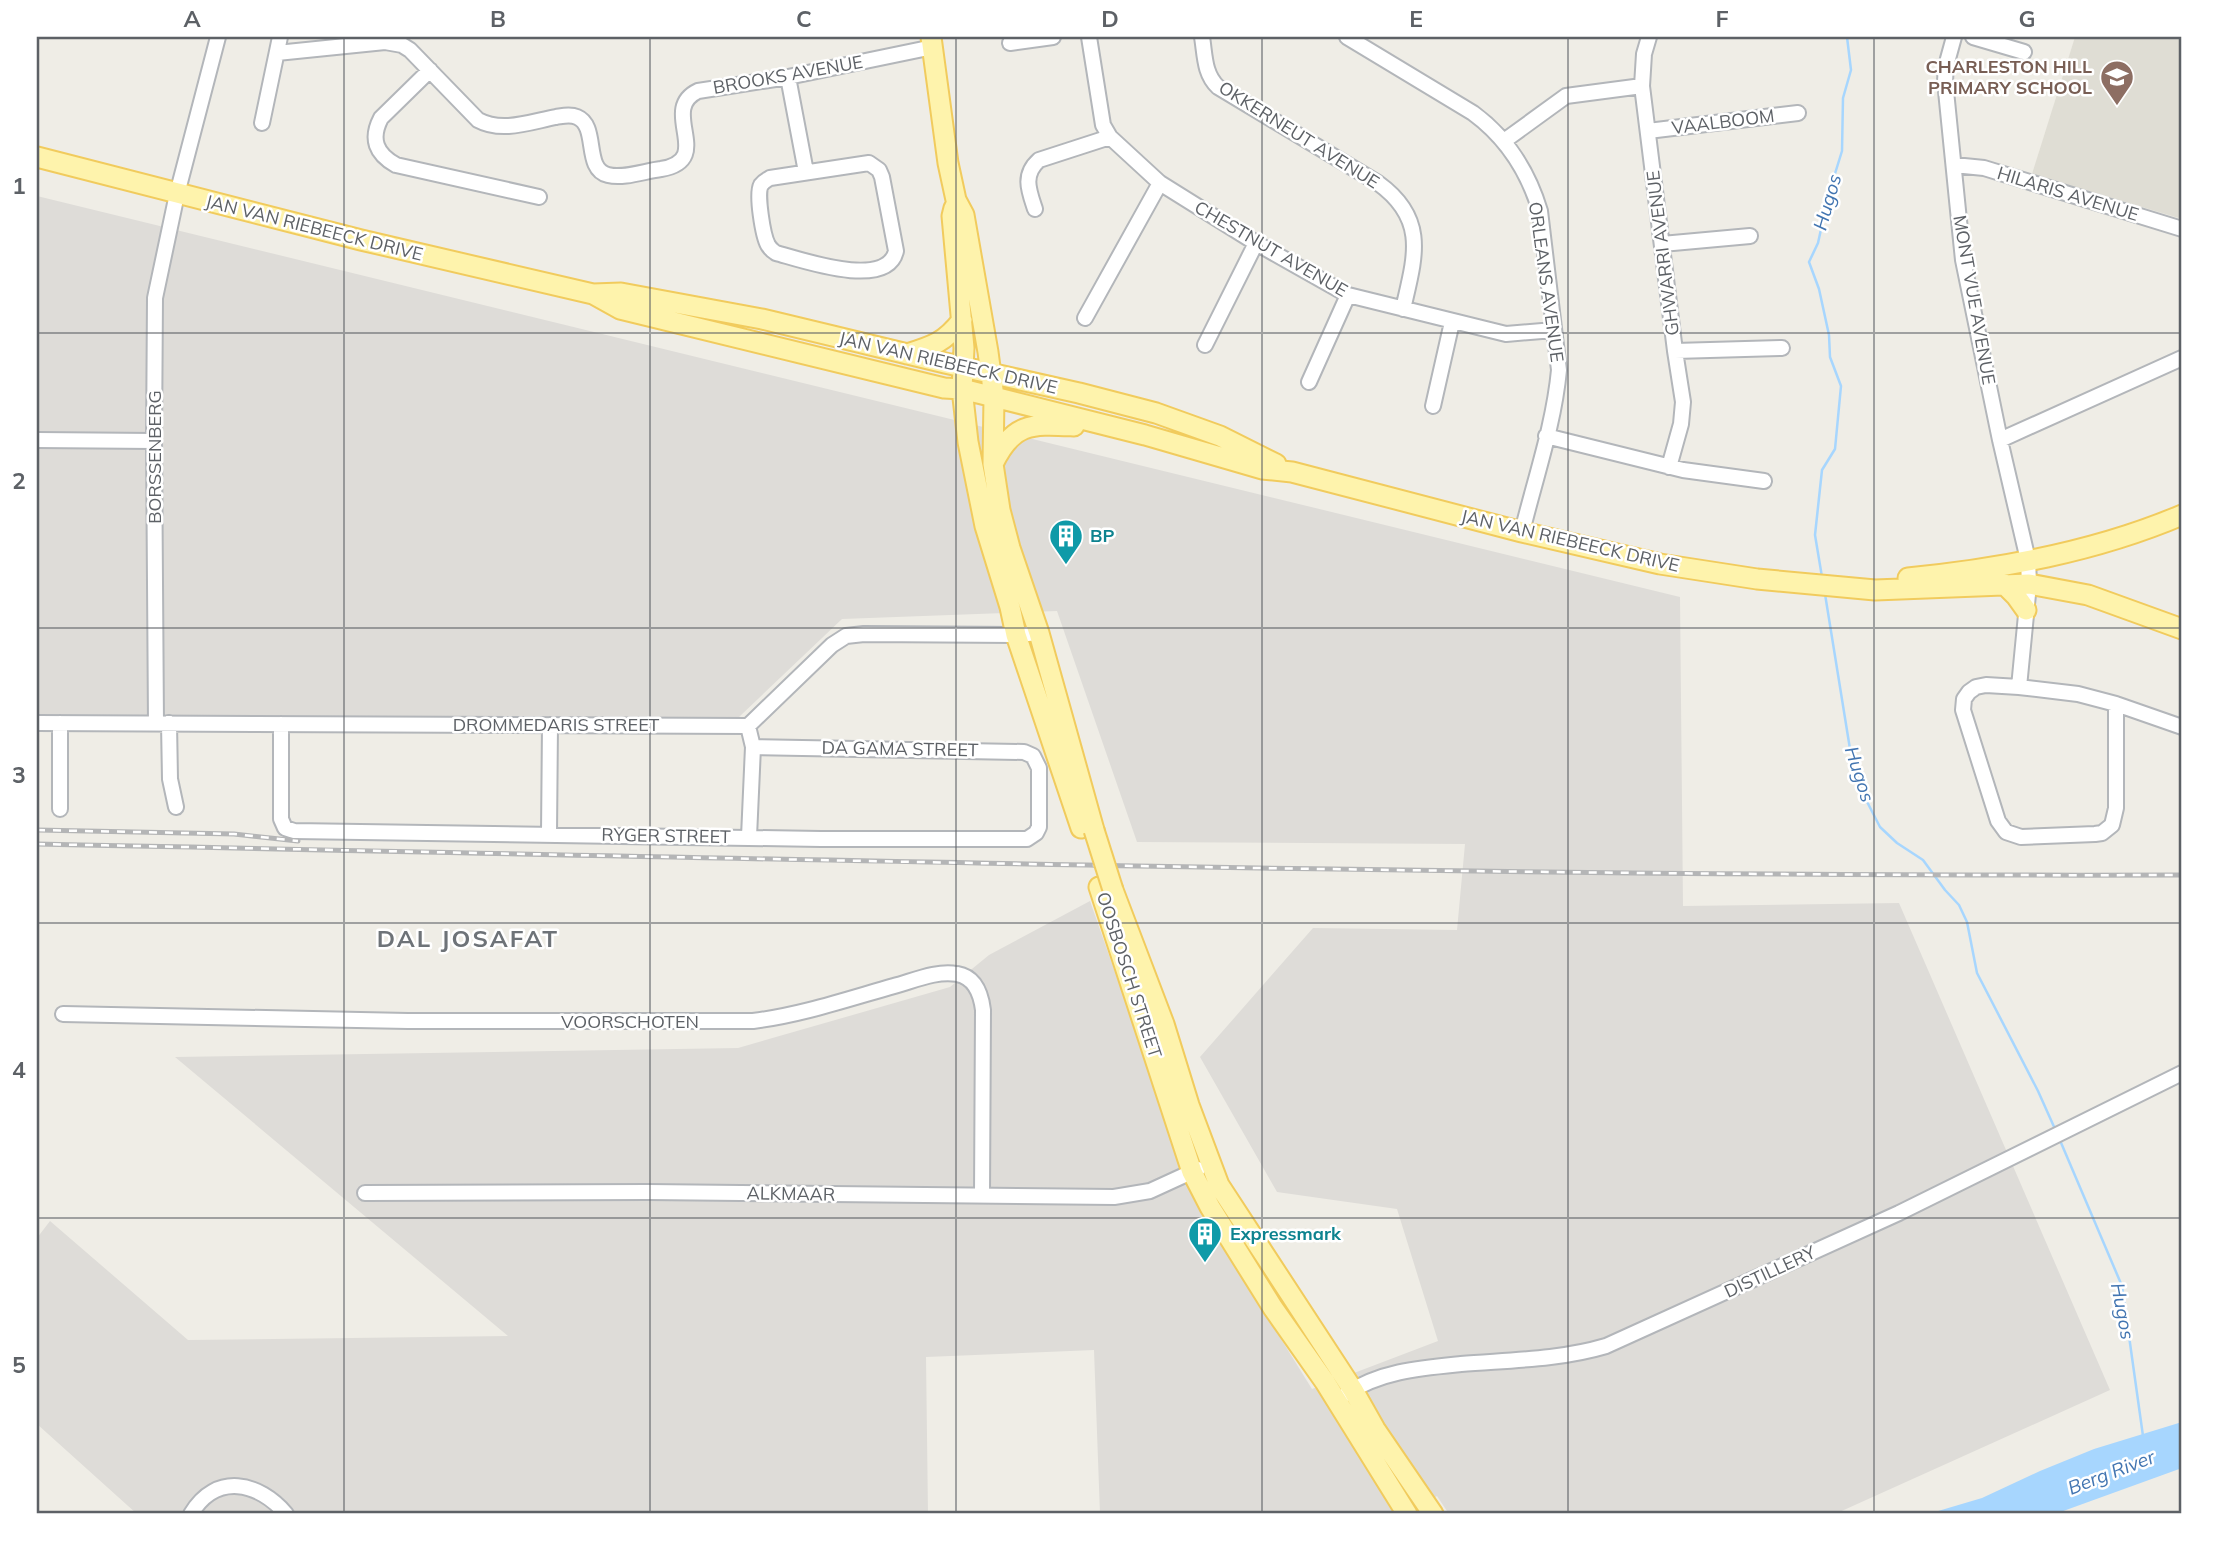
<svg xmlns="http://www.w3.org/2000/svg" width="2219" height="1551" font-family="Mulish,sans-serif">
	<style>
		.industrial { fill: #dedcd8 }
		.education { fill: #dfddd4 }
		.water { fill: #a7d6fe }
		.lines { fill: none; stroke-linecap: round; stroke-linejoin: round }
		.stream { stroke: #a7d6fe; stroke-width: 2.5 }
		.minor-casing { stroke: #b3b6ba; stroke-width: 18 }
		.major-casing { stroke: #f1cb5d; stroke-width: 23 }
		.minor { stroke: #fff; stroke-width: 14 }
		.major { stroke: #fef3ac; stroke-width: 19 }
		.rail-casing { stroke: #b4b5b6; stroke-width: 5 }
		.rail { stroke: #fff; stroke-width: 2.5; stroke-dasharray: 8; stroke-linecap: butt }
		.major-bridge-casing { stroke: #f1cb5d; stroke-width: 23; stroke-linecap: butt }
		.major-bridge { stroke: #fef3ac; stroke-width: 19 }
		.grid { fill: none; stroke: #5d6166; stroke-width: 2; stroke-opacity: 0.55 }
		.labels { text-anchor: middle; stroke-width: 5; stroke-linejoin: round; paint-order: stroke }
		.education-label { font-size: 18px; font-weight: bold; fill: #785e54; stroke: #fff; text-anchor: end }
		.street-label { font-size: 18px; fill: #5d6166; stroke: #fff }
		.culture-label { font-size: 18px; font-weight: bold; fill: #0d838f; stroke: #fff; text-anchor: start }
		.water-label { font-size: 19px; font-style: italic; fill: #4275b1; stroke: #fff }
		.district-label { font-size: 24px; font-weight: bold; letter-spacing: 2px; fill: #6e7378; stroke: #fff }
		.neatline { fill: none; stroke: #5d6166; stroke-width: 2.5 }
		.grid-label { font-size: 23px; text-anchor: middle; font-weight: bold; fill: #5d6166 }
	</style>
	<rect width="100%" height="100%" fill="#efede6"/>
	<!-- industrial -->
	<path class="industrial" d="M37,196L1680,597L1683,906L1899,903L2110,1390L1835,1514H1449L1437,1496L1407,1514H1100L1094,1350L926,1357L928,1514H137L37,1424V1238L50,1221L188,1340L508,1336L175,1057L738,1048L950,987L989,955L1090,901L1195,1200L1312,1389L1438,1341L1397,1209L1277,1192L1200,1057L1313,928L1457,930L1465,844L1137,842L1057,611L842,619L739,717L37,718Z"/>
	<!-- education -->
	<path class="education" d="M2075,37H2170L2182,40V219L2032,174Z"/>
	<!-- water -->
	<path class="water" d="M2182,1422V1468L2055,1514H1928L1982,1498L2040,1471L2094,1449Z"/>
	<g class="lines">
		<!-- stream -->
		<path class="stream" d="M1822,577L1815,535L1822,470L1835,449L1841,386L1830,357L1829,335L1819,289L1809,262L1818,243L1829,193L1842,151L1843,98L1851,70L1847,37
			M1825,594L1850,749L1861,790L1880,827L1897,843L1923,860L1945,890L1959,905L1967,922L1977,973L2038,1091L2055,1129
			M2059,1138L2122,1286L2143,1436"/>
		<!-- minor casing -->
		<g class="minor-casing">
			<path id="minor" d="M1089,37L1103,125L1110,137L1160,183L1256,243L1348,295L1506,334L1554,330
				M1202,37C1205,55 1204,74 1218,87L1378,183C1428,219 1415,257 1403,309
				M1347,37L1473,113C1507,138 1528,171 1540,211L1559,370C1554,424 1535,479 1522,532
				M1649,37L1644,54L1642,86L1675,351L1683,402L1681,424L1669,467
				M1954,37L1946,66L1945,81L1963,260L2000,440L2028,560L2029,584L2019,687
				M1973,37L2024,52
				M1010,43L1053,37
				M277,53L385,42L402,45L410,50L478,120C502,133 530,122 556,117C563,116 570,114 577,117C599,126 583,169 608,175C624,179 645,171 661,169C716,160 658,110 698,91L788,77L933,47
				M430,70L381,118C370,139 376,154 396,165L539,197
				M788,77L806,172
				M262,123L280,37
				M1648,131L1798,113
				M1504,141L1566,96L1642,86
				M869,163L879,170L882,177L896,251C887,290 802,260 776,253C772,250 771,250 768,245C763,236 756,194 761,185C764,181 765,181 770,178Z
				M1954,165L1984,168L2182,229
				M1035,209C1029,191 1022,175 1039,160L1110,137
				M1662,244L1750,236
				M1085,318L1160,183
				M1205,345L1256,243
				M1675,351L1782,348
				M1309,382L1348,295
				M1433,406L1452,322
				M1546,436L1683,470L1764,481
				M37,440L154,441
				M2000,440L2182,358
				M2116,704V808L2112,825L2102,833L2095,834L2021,837L2006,832L1998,821L1963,710L1964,699L1969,692L1976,687L1986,685L2019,687L2078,694L2116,704L2182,727
				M37,723L748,726L832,645L846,636L864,634L1016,635L1039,633
				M60,723V809
				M156,723L154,441L155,298L177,194L218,37
				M169,723L170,779L176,807
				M281,724V819L285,828L294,831L821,839H1027L1036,833L1039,827V768L1033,756L1024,752L753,747
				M748,726L753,747L749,837
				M549,834L550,725
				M63,1014L408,1021H753C801,1015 848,999 894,986C913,981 937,970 957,974C975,977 981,994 983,1010L982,1195
				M365,1193L648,1192L1114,1197L1150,1191L1198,1169
				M1346,1394C1381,1371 1420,1368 1461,1364C1509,1360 1559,1360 1606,1346L1899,1213L2182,1073
				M191,1514C216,1472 259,1482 286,1514"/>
		</g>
		<!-- major casing -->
		<g class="major-casing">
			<path id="major" d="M931,37L948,163L956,200L964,215L988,352L994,397L993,464L1000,510L1010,548L1039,633L1094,830
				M37,157L361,240L593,294L621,293L762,319L945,363L1079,393L1156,413L1220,436L1276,464
				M954,208L952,216L964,348L962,389L968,442L985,526L1010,607L1016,635L1081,828
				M593,294L620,309L944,388L962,389L1145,435L1262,469L1292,472L1522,532L1660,564L1757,579L1875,590L2029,584L2088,595L2182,629
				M907,354C933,346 945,342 962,320
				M993,464C1013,422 1032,424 1074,426
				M1908,578C2001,569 2095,552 2182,515
				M2004,584L2016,596L2026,610
				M1099,887L1192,1172L1210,1207L1273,1308L1325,1382L1407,1514
				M1113,890L1164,1024L1189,1105L1219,1185L1353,1390L1375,1429L1433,1514"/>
		</g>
		<!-- minor -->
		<use href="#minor" class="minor"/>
		<!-- major -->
		<use href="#major" class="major"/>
		<!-- rail casing -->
		<g class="rail-casing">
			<path id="rail" d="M37,830L234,834L298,841
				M37,844C752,858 1467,877 2182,875"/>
		</g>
		<!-- rail -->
		<use href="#rail" class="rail"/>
		<!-- major-bridge casing -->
		<g class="major-bridge-casing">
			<path id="major-bridge" d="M1094,830L1113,890"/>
		</g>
		<!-- major-bridge -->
		<use href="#major-bridge" class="major-bridge"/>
	</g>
	<!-- grid -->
	<path class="grid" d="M344,37V1514M650,37V1514M956,37V1514M1262,37V1514M1568,37V1514M1874,37V1514M37,333H2182M37,628H2182M37,923H2182M37,1218H2182"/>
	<!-- icons -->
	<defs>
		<g id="school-pin" transform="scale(1.75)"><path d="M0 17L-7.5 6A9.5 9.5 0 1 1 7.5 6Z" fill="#8d6e63" stroke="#fff"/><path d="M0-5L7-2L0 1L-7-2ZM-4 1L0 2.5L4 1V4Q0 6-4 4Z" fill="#fff"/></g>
		<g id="building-pin" transform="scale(1.75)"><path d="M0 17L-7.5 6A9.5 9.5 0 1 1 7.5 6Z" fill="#0f9aa8" stroke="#fff"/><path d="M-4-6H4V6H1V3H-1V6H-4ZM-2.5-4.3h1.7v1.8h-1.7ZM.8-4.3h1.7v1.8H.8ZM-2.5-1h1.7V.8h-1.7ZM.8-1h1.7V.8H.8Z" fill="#fff"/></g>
	</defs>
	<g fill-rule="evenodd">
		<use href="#school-pin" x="2117" y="77"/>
		<use href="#building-pin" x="1066" y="536"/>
		<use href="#building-pin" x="1205" y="1234"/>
	</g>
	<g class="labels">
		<!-- education labels -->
		<g class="education-label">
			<text x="2092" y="73">CHARLESTON HILL<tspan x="2092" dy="21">PRIMARY SCHOOL</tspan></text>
		</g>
		<!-- street labels -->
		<g class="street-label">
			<text transform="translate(788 75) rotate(-10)" y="6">BROOKS AVENUE</text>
			<text transform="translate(1723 122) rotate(-7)" y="6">VAALBOOM</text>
			<text transform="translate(1299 135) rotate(32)" y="6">OKKERNEUT AVENUE</text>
			<text transform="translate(2068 194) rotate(17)" y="6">HILARIS AVENUE</text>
			<text transform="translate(314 228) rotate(14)" y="6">JAN VAN RIEBEECK DRIVE</text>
			<text transform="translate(1271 249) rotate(30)" y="6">CHESTNUT AVENUE</text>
			<text transform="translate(1663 253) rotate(-97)" y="6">GHWARRI AVENUE</text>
			<text transform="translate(1546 282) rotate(82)" y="6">ORLEANS AVENUE</text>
			<text transform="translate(1974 300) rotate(80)" y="6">MONT VUE AVENUE</text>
			<text transform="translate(948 363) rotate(13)" y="6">JAN VAN RIEBEECK DRIVE</text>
			<text transform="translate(155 457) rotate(-90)" y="6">BORSSENBERG</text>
			<text transform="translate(1570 541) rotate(13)" y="6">JAN VAN RIEBEECK DRIVE</text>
			<text x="556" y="731">DROMMEDARIS STREET</text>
			<text transform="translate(900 749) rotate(1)" y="6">DA GAMA STREET</text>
			<text transform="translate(666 836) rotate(1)" y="6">RYGER STREET</text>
			<text transform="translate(1129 975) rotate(72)" y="6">OOSBOSCH STREET</text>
			<text x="630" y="1028">VOORSCHOTEN</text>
			<text transform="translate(791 1194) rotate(1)" y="6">ALKMAAR</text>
			<text transform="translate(1770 1272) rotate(-25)" y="6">DISTILLERY</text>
		</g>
		<!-- culture labels -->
		<g class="culture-label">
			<text x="1090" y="542">BP</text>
			<text x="1230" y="1240">Expressmark</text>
		</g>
		<!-- water labels -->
		<g class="water-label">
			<text transform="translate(1827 202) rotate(-74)" y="7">Hugos</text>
			<text transform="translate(1860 774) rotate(72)" y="7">Hugos</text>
			<text transform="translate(2123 1311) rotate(79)" y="7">Hugos</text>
			<text transform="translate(2111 1472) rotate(-21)" y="7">Berg River</text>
		</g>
		<!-- district labels -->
		<g class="district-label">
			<text x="468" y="947">DAL JOSAFAT</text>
		</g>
	</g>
	<!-- border -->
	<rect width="2219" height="1551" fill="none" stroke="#ffffff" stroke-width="77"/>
	<rect x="38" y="38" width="2142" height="1474" class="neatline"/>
	<g class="grid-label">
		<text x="192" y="27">A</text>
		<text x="498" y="27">B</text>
		<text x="804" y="27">C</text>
		<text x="1110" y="27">D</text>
		<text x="1416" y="27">E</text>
		<text x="1722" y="27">F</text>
		<text x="2027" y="27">G</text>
		<text x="19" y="194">1</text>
		<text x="19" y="489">2</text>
		<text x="19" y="783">3</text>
		<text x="19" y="1078">4</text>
		<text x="19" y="1373">5</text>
	</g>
</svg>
